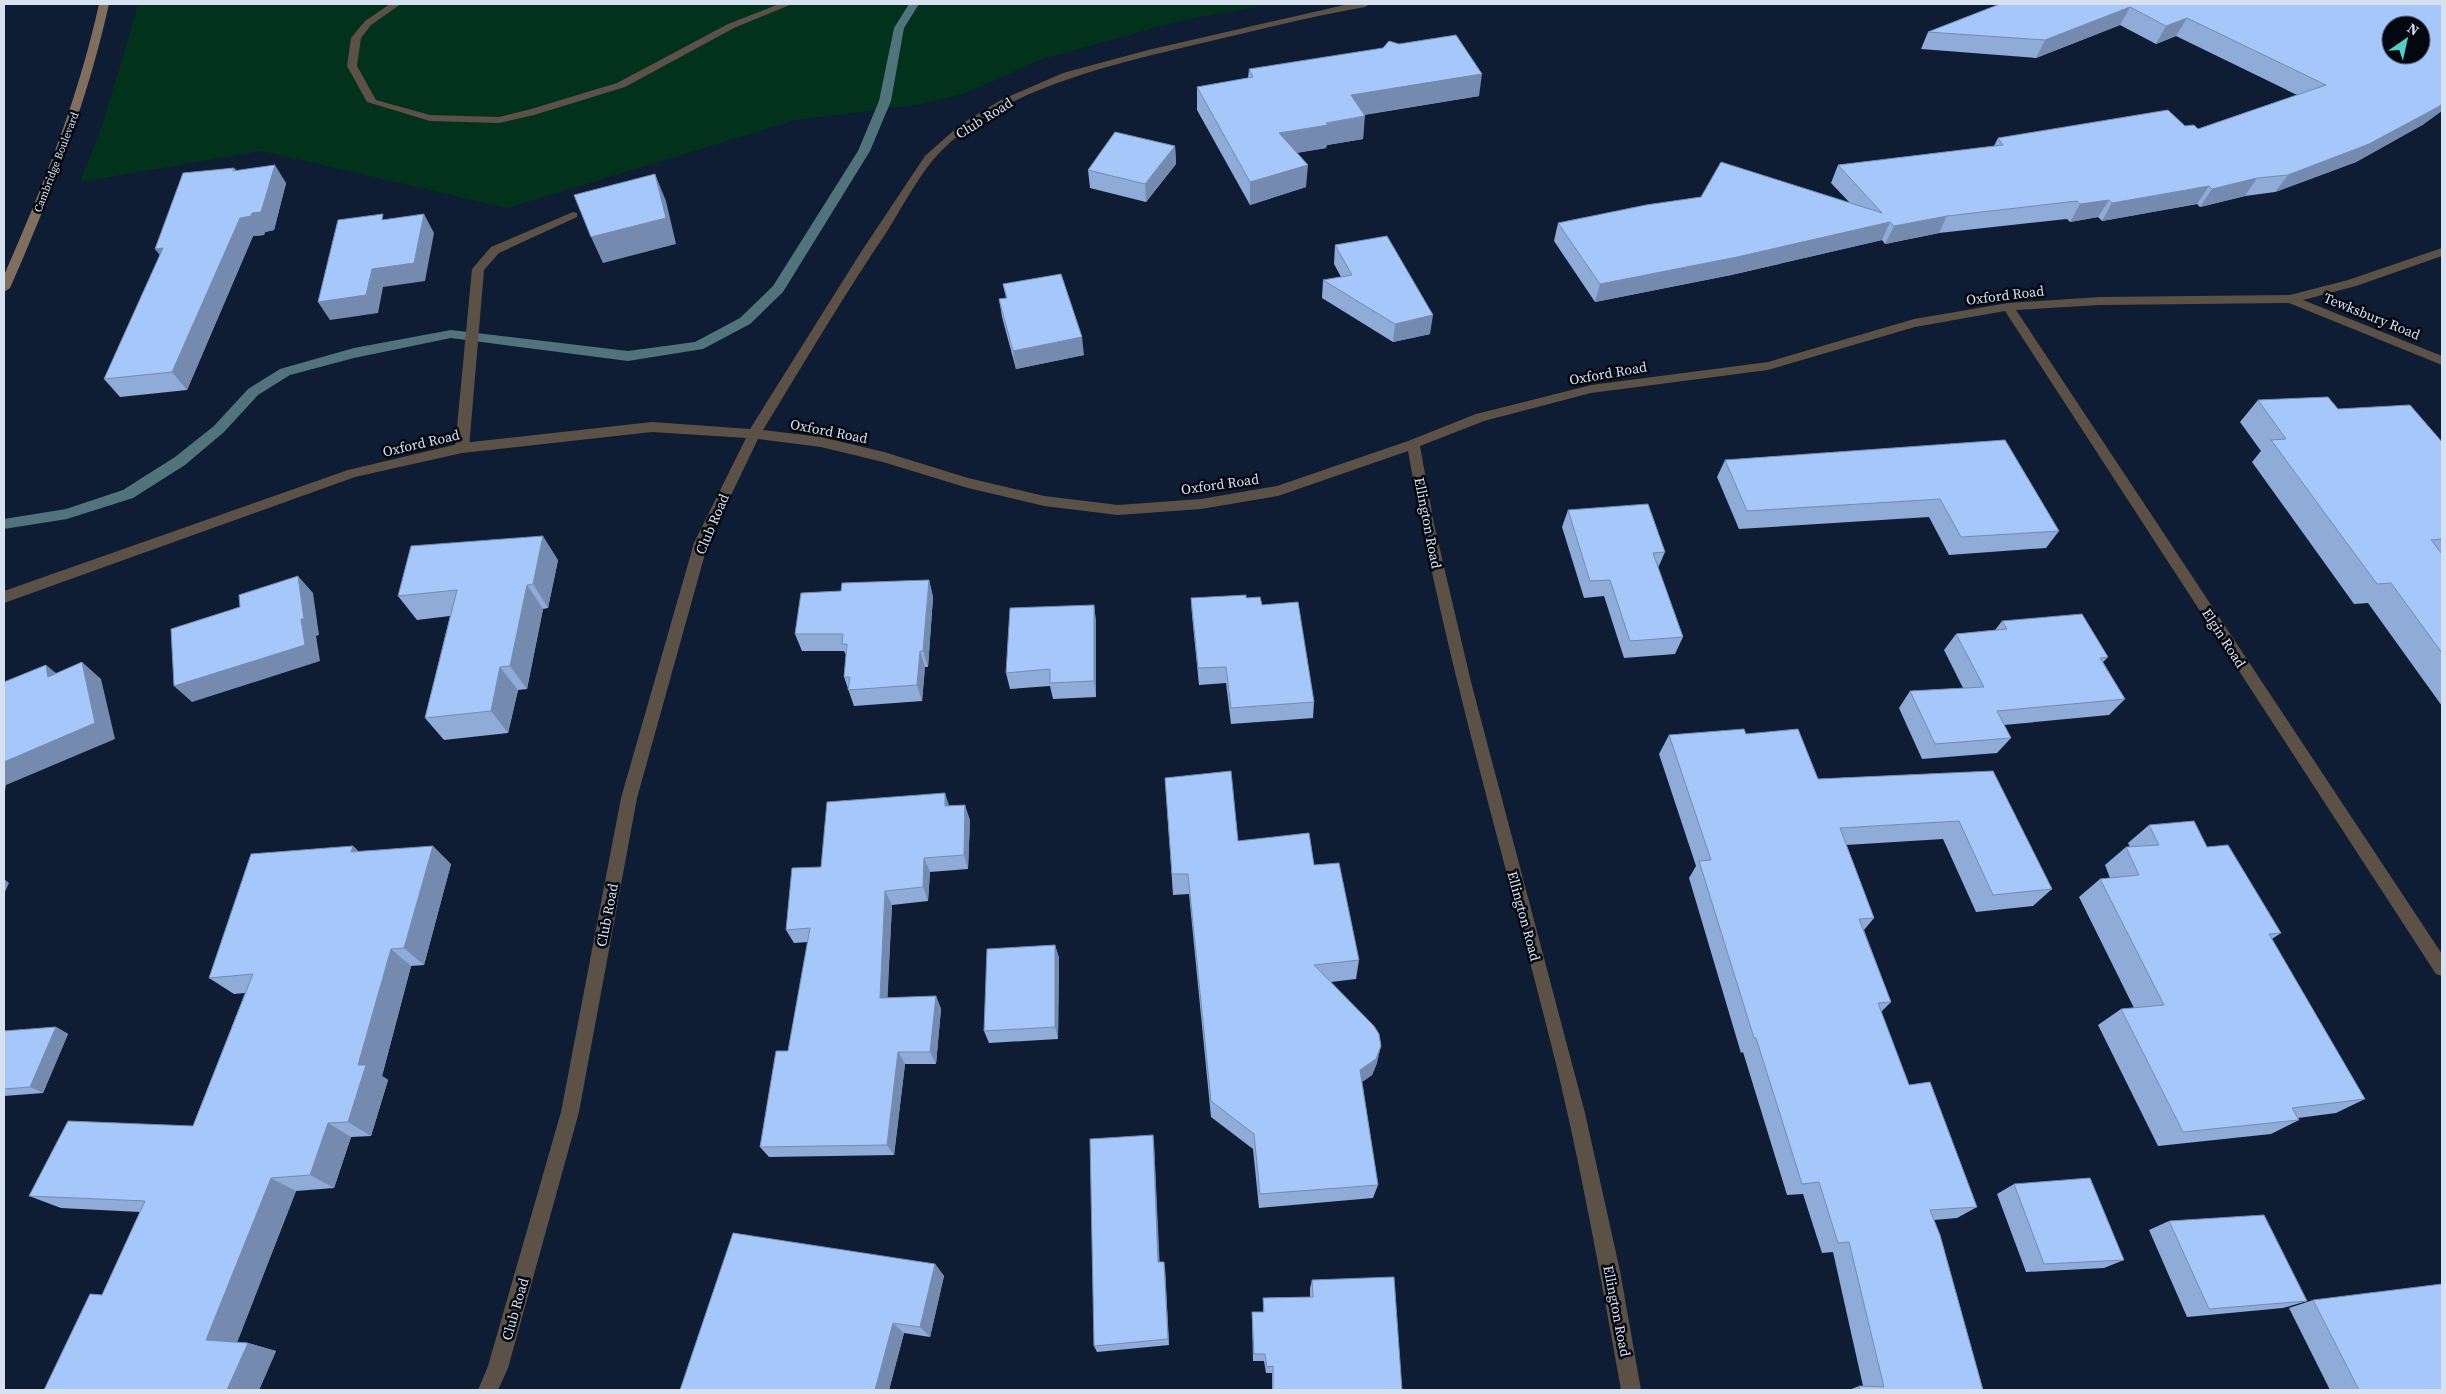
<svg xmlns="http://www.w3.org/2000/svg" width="2446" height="1394" font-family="'Source Serif 4',serif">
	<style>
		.green { fill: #02321c }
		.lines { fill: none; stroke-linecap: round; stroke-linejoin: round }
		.stream { fill: #51737b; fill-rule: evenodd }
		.lane { fill: #5c5147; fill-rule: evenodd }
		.street { fill: #5c5147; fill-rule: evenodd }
		.secondary { fill: #806f5f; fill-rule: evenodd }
		.wall { fill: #8fabd7 }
		.shaded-wall { fill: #748baf }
		.building { fill: #a6c7fa; stroke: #748baf; fill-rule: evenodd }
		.labels { text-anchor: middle; stroke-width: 5; stroke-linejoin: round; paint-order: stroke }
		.far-street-label { font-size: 11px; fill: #d7e2f1; stroke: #030710 }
		.street-label { font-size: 14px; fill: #d7e2f1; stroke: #030710 }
	</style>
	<rect width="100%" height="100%" fill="#0e1d33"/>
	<!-- green -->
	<path class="green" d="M137,4H1273L1183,20L1039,60L967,93L923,104L796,120L507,208L262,151L80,182L103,123L135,16Z"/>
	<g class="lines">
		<!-- stream -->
		<path class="stream" d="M909,4H919L904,28L891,101L870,151L783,292L750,324L703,349L628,361L451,338L354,358L290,375L258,395L224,432L185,465L133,498L67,519L4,529V519L66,509L123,490L175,457L214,426L248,389L280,369L354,348L451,330L628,351L695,342L740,318L773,286L858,151L879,101L894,28Z"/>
		<!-- lane -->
		<path class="lane" d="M390,4H401L371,25L361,38L357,66L376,100L430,115L499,117L531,109L617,83L728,24L779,4H792L734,28L625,87L534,115L499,123L430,121L367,102L347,66L351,38L365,21Z
			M573,212L577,213V217L499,253L484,270L469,448L467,451H457L455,448L472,269L491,247Z"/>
		<!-- street -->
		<path class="street" d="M1349,4H1370L1365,7C1313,16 1262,29 1211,41C1123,62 994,88 933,160C916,181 902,207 888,230C844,295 804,363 763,430L821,437L884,452L968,478L1044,496L1118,505L1201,499L1277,486L1408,441L1476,414L1591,385L1768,362L1914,319L2008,303L2100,297L2290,295L2348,280L2442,248V256L2356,286L2303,300L2442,356V365L2289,303L2100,305L2016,310L2442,954V976L2436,974L2005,311L1915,327L1768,370L1591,393L1484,421L1420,446L1434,524L1471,682L1585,1113L1620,1271L1641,1390H1621C1602,1284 1583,1177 1558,1072C1507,865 1445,661 1408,451L1278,496L1201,509L1118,515L1044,506L968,488L883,462L821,447L758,439L708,543L637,798L579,1112L508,1368L498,1390H478L488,1366L561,1112L621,798L694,543L746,438L652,432L462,453L355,477L4,603V591L348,470L462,443L652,422L750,429L861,252L925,156L961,124L1001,100L1063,73L1148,50Z"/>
		<!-- secondary -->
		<path class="secondary" d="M99,4H109C87,103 51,195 10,288L4,292V275C43,187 78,99 99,4Z"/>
	</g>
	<!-- wall -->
	<path class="wall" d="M2000,4H2442L2424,124L2356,162L2275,192L2245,196L2200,207L2197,204L2102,221L2098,217L2070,222L2067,219L1939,233L1885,244L1882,240L1731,275L1595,302L1554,241L1558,223L1849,202L1831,183L1838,165L1994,146L1998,138L2185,126L2198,129L2297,95L2176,36L2156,44L2120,25L2036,58L1921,49L1928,32Z
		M1249,69L1479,96L1364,115L1363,139L1327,145L1326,148L1296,153L1306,187L1250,205L1197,110V87L1248,78Z
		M1175,146L1176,164L1146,202L1090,188L1088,170Z
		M234,168L236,170L286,183L274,230L265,232L264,235L253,236L187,390L120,397L104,379Z
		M1335,245L1430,334L1393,342L1322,298L1323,280L1341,277L1334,264Z
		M1003,284L1084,355L1016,369L1002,317L999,299L1006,298Z
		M2258,400L2338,409L2442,442V706L2368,603L2354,604L2252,462L2261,451L2240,422Z
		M2005,440L2059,531L2046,548L1949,555L1929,517L1739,529L1717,477L1725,460Z
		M1568,510L1665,552L1658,568L1683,637L1675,654L1624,658L1604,596L1584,598L1562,527Z
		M558,560L548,608L543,609L527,689L518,690L508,733L444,740L425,718L450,616L417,620L398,596Z
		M929,580L933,597L928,667H925L922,701L854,706L844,677L846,655L844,651H802L795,634L841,591Z
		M1191,598H1246L1262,605L1314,702L1313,718L1231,724L1226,683L1199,685L1192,615Z
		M1094,605L1096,622V697L1053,699L1050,686L1010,689L1006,673Z
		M2002,621L2108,657L2103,662L2125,699L2109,715L2004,725L2011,738L1997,753L1922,759L1899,708L1910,691L1963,688L1944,650L1956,634L1995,630Z
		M1746,734L1818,779L1993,771L2052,889L2033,906L1976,912L1943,839L1846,845L1874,918L1864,930L1891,1002L1881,1012L1909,1085L1977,1207L1957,1218L1934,1220L1983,1390H1849L1859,1386H1863L1833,1252L1822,1253L1803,1194L1787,1195L1743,1052L1741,1053L1689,878L1696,866L1659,754L1669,735Z
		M1165,778L1238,841L1314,865L1359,960L1356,979L1331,982L1377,1063L1372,1075L1362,1082L1378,1185L1373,1198L1259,1208L1253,1149L1211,1117L1189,894L1173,895Z
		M949,806L970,820L968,869L930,872L928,901L892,905L887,998L936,996L941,1009L936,1064H905L894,1155L769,1157L760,1147L788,1051L808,942L794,943L786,930L821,867Z
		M2149,825L2207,847L2281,933L2272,939L2365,1099L2336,1113L2298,1118L2299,1120L2271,1134L2158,1146L2098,1025L2121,1009L2134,1008L2079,897L2100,879L2110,878L2105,865L2126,847H2130L2128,843Z
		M353,846L358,851L451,864L424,965L411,966L382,1076L388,1080L371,1136L351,1137L334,1188L296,1191L237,1342L248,1343L276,1351L259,1390L102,1295L140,1212L61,1208L29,1196L193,1126L245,993L234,994L209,978Z
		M1055,945L1059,958L1058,1039L989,1043L984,1031Z
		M56,1027L68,1034L43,1093L4,1096V1031Z
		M1153,1135L1154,1143L1159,1262L1165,1268L1169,1345L1097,1352L1094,1346Z
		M2014,1184L2124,1260L2104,1268L2026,1272L1997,1194Z
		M2169,1221L2307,1301L2283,1308L2187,1317L2149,1230Z
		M935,1264L944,1276L930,1337L904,1333L889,1390H680Z
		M1312,1280L1402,1390H1272V1373H1266L1264,1361H1253L1252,1319V1312H1263V1298L1310,1297V1288Z
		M2313,1300L2442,1390H2330L2289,1308Z"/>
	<!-- shaded-wall -->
	<path class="shaded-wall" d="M2130,7L2120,25L2036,58L2045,40Z
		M2187,18L2176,36L2156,44L2166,26Z
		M1482,74L1479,96L1349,117L1351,95Z
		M2442,104V111L2424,124L2356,162L2275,192L2288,175Z
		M1365,116L1363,139L1327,145L1326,148L1278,156L1279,133Z
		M1175,146L1176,164L1146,202L1145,184Z
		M275,165L286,183L274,230L265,232L264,235L253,236L187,390L172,372L240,218L252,213Z
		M1308,165L1306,187L1250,205V182Z
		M655,174L666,201L676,244L603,263L591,237Z
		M2257,178L2245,196L2200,207L2212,189Z
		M2209,186L2197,204L2102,221L2112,203Z
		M2109,200L2098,217L2070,222L2080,204Z
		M424,214L434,233L425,281L383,287L378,313L330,320L318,302L372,269Z
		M1947,216L1939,233L1885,244L1894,226Z
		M1890,222L1882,240L1731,275L1595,302L1600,284Z
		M163,248L169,267L155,249Z
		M1433,315L1430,334L1393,342L1395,324Z
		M1082,337L1084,355L1016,369L1013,351Z
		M543,536L558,560L548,608L533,584Z
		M298,576L313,593L319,635L316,636L320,661L192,702L174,686L301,619Z
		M929,580L933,597L928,667L923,651Z
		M527,585L543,609L527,689L510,666Z
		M1094,605L1096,622V697L1094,681Z
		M920,651L925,667L922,701L917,685Z
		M82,662L101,679L115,739L6,785L4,796V762Z
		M46,665L66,681L48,677Z
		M500,667L518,690L508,733L491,711Z
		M945,793L950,808L945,806Z
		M965,805L970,820L968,869L964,855Z
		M353,846L373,865L351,852Z
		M433,846L451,864L424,965L404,948Z
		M924,858L930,872L928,901L923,887Z
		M4,879L9,883L4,894Z
		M885,891L892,905L887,1010L880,998Z
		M1055,945L1059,958L1058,1039L1055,1027Z
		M391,949L411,966L382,1076L388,1080L371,1136L348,1122L358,1065Z
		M936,996L941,1009L936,1064L930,1052Z
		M56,1027L68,1034L43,1093L30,1087Z
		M1381,1046L1377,1063L1372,1075L1356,1086L1360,1070Z
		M898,1052L905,1064L894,1155L887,1145Z
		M328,1123L351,1137L334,1188L310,1175Z
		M1153,1135L1154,1143L1160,1269L1158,1262Z
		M271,1178L296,1191L235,1348L206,1340Z
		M1164,1262L1165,1268L1169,1345L1168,1339Z
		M935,1264L944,1276L930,1337L920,1327Z
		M893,1323L904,1333L889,1390H875Z
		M248,1343L276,1351L259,1390H227Z"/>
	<!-- building -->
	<path class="building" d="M2000,4H2442V104L2438,107L2369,144L2288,175L2257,178L2212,189L2209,186L2112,203L2109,200L2080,204L2077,201L1947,216L1894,226L1890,222L1737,257L1600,284L1558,223L1646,205L1701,197L1721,162L1882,213L1838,165L2003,145L1998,138L2168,110L2185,126L2194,125L2198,129L2326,85L2187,18L2166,26L2130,7L2045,40L1928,32ZM2391,25H2421V55H2391Z
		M1456,35L1482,74L1351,95L1365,116L1326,123L1328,125L1279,133L1308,165L1250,182L1197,87L1253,77L1249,69L1383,48L1389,41L1399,44Z
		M1115,132L1175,146L1145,184L1088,170Z
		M275,165L261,212L252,213L251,216L240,218L172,372L104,379L163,248L155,249L183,173L234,168L233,171Z
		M655,174L666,218L591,237L574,195Z
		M383,214L382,220L424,214L414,263L372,269L366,295L318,302L338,220Z
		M1387,236L1433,315L1395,324L1323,280L1352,275L1335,245Z
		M1061,274L1082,337L1013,351L999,299L1007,298L1003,284Z
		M2328,397L2338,409L2410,405L2442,442V539L2431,540L2442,554V653L2391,583L2377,584L2271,440L2286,439L2258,400Z
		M2005,440L2059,531L1961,537L1940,499L1747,511L1725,460Z
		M1648,504L1665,552L1653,553L1683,637L1630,641L1610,580L1590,581L1568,510Z
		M543,536L533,584L527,585L510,666L500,667L491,711L425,718L457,590L398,596L411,546Z
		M298,576L304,619H301L305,645L174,686L171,629L240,607L239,595Z
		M929,580L923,651H920L917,685L848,690L850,677H844L847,644H842L843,634H795L801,593L841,591L842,583Z
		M1246,595V598L1260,597L1262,605L1298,602L1314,702L1231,708L1226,667L1198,668L1191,598Z
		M1094,605V681L1050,683V669L1006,673L1010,608Z
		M2082,614L2108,657L2100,658L2125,699L1997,711L2011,738L1935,744L1910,691L1984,687L1956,634L2007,629L2002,621Z
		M82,662L95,723L4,762V682L46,665L48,677Z
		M1744,729L1746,734L1798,729L1818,779L1993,771L2052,889L1993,895L1959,821L1840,828L1874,918L1859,919L1891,1002L1878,1003L1909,1085L1930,1082L1977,1207L1930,1210L1940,1235L1983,1390H1860L1859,1386L1884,1387L1849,1242L1838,1243L1819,1182L1802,1184L1756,1038H1754L1699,861L1711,860L1669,735Z
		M1231,771L1238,841L1309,833L1314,865L1339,863L1359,960L1314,965L1374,1026L1379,1034L1381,1046L1376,1059L1360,1070L1378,1185L1260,1194L1254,1134L1211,1101L1188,874H1172L1165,778Z
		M945,793V806L965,805L964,855L924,858L923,887L885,891L880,998L936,996L930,1052H898L887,1145L760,1147L776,1051H788L810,928L786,930L792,868L821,867L827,802Z
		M2194,821L2207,847L2228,845L2281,933L2269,934L2365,1099L2292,1108L2299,1120L2183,1132L2121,1009L2164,1005L2100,879L2139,875L2126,847L2159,845L2149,825Z
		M353,846L351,852L433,846L404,948L391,949L358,1065H366L348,1122L328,1123L310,1175L271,1178L206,1340L248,1343L227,1390H44L90,1294L102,1295L145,1201L29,1196L68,1121L193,1126L253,974L209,978L251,854Z
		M1055,945V1027L984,1031L987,949Z
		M56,1027L30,1087L4,1089V1031Z
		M1153,1135L1158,1262H1164L1168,1339L1094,1346L1090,1139Z
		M2090,1178L2124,1260L2044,1264L2014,1184Z
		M2264,1215L2307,1301L2209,1309L2169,1221Z
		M733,1233L935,1264L920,1327L893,1323L875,1390H680Z
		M1394,1277L1402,1390H1273V1366L1267,1367L1265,1354H1254L1252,1312H1264L1263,1298L1313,1297L1312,1280Z
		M2442,1284V1390H2359L2313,1300Z"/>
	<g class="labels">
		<!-- far-street labels -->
		<g class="far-street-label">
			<text transform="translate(56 162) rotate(-69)" y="4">Cambridge Boulevard</text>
		</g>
		<!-- street labels -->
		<g class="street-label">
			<text transform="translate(984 118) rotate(-32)" y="5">Club Road</text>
			<text transform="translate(2005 295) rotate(-7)" y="5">Oxford Road</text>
			<text transform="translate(2372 316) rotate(22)" y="5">Tewksbury Road</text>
			<text transform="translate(1608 373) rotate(-10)" y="5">Oxford Road</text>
			<text transform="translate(829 431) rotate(11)" y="5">Oxford Road</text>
			<text transform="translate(421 443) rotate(-13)" y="5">Oxford Road</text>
			<text transform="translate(1220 484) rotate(-8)" y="5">Oxford Road</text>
			<text transform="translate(1428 523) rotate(79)" y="5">Ellington Road</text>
			<text transform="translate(712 524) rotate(-67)" y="5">Club Road</text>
			<text transform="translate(2224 638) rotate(57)" y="5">Elgin Road</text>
			<text transform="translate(607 915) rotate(-79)" y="5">Club Road</text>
			<text transform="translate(1524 916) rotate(75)" y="5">Ellington Road</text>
			<text transform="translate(515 1309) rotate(-74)" y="5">Club Road</text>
			<text transform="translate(1617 1311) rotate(79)" y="5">Ellington Road</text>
		</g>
	</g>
	<!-- border -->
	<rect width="2446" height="1394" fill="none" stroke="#d7e2f1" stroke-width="10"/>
	<!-- north arrow -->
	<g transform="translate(2406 40) rotate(34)"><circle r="24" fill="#030710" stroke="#585f6a"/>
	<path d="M0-4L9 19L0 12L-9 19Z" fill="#54cdc7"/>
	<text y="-8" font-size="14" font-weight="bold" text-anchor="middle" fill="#d7e2f1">N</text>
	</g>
</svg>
